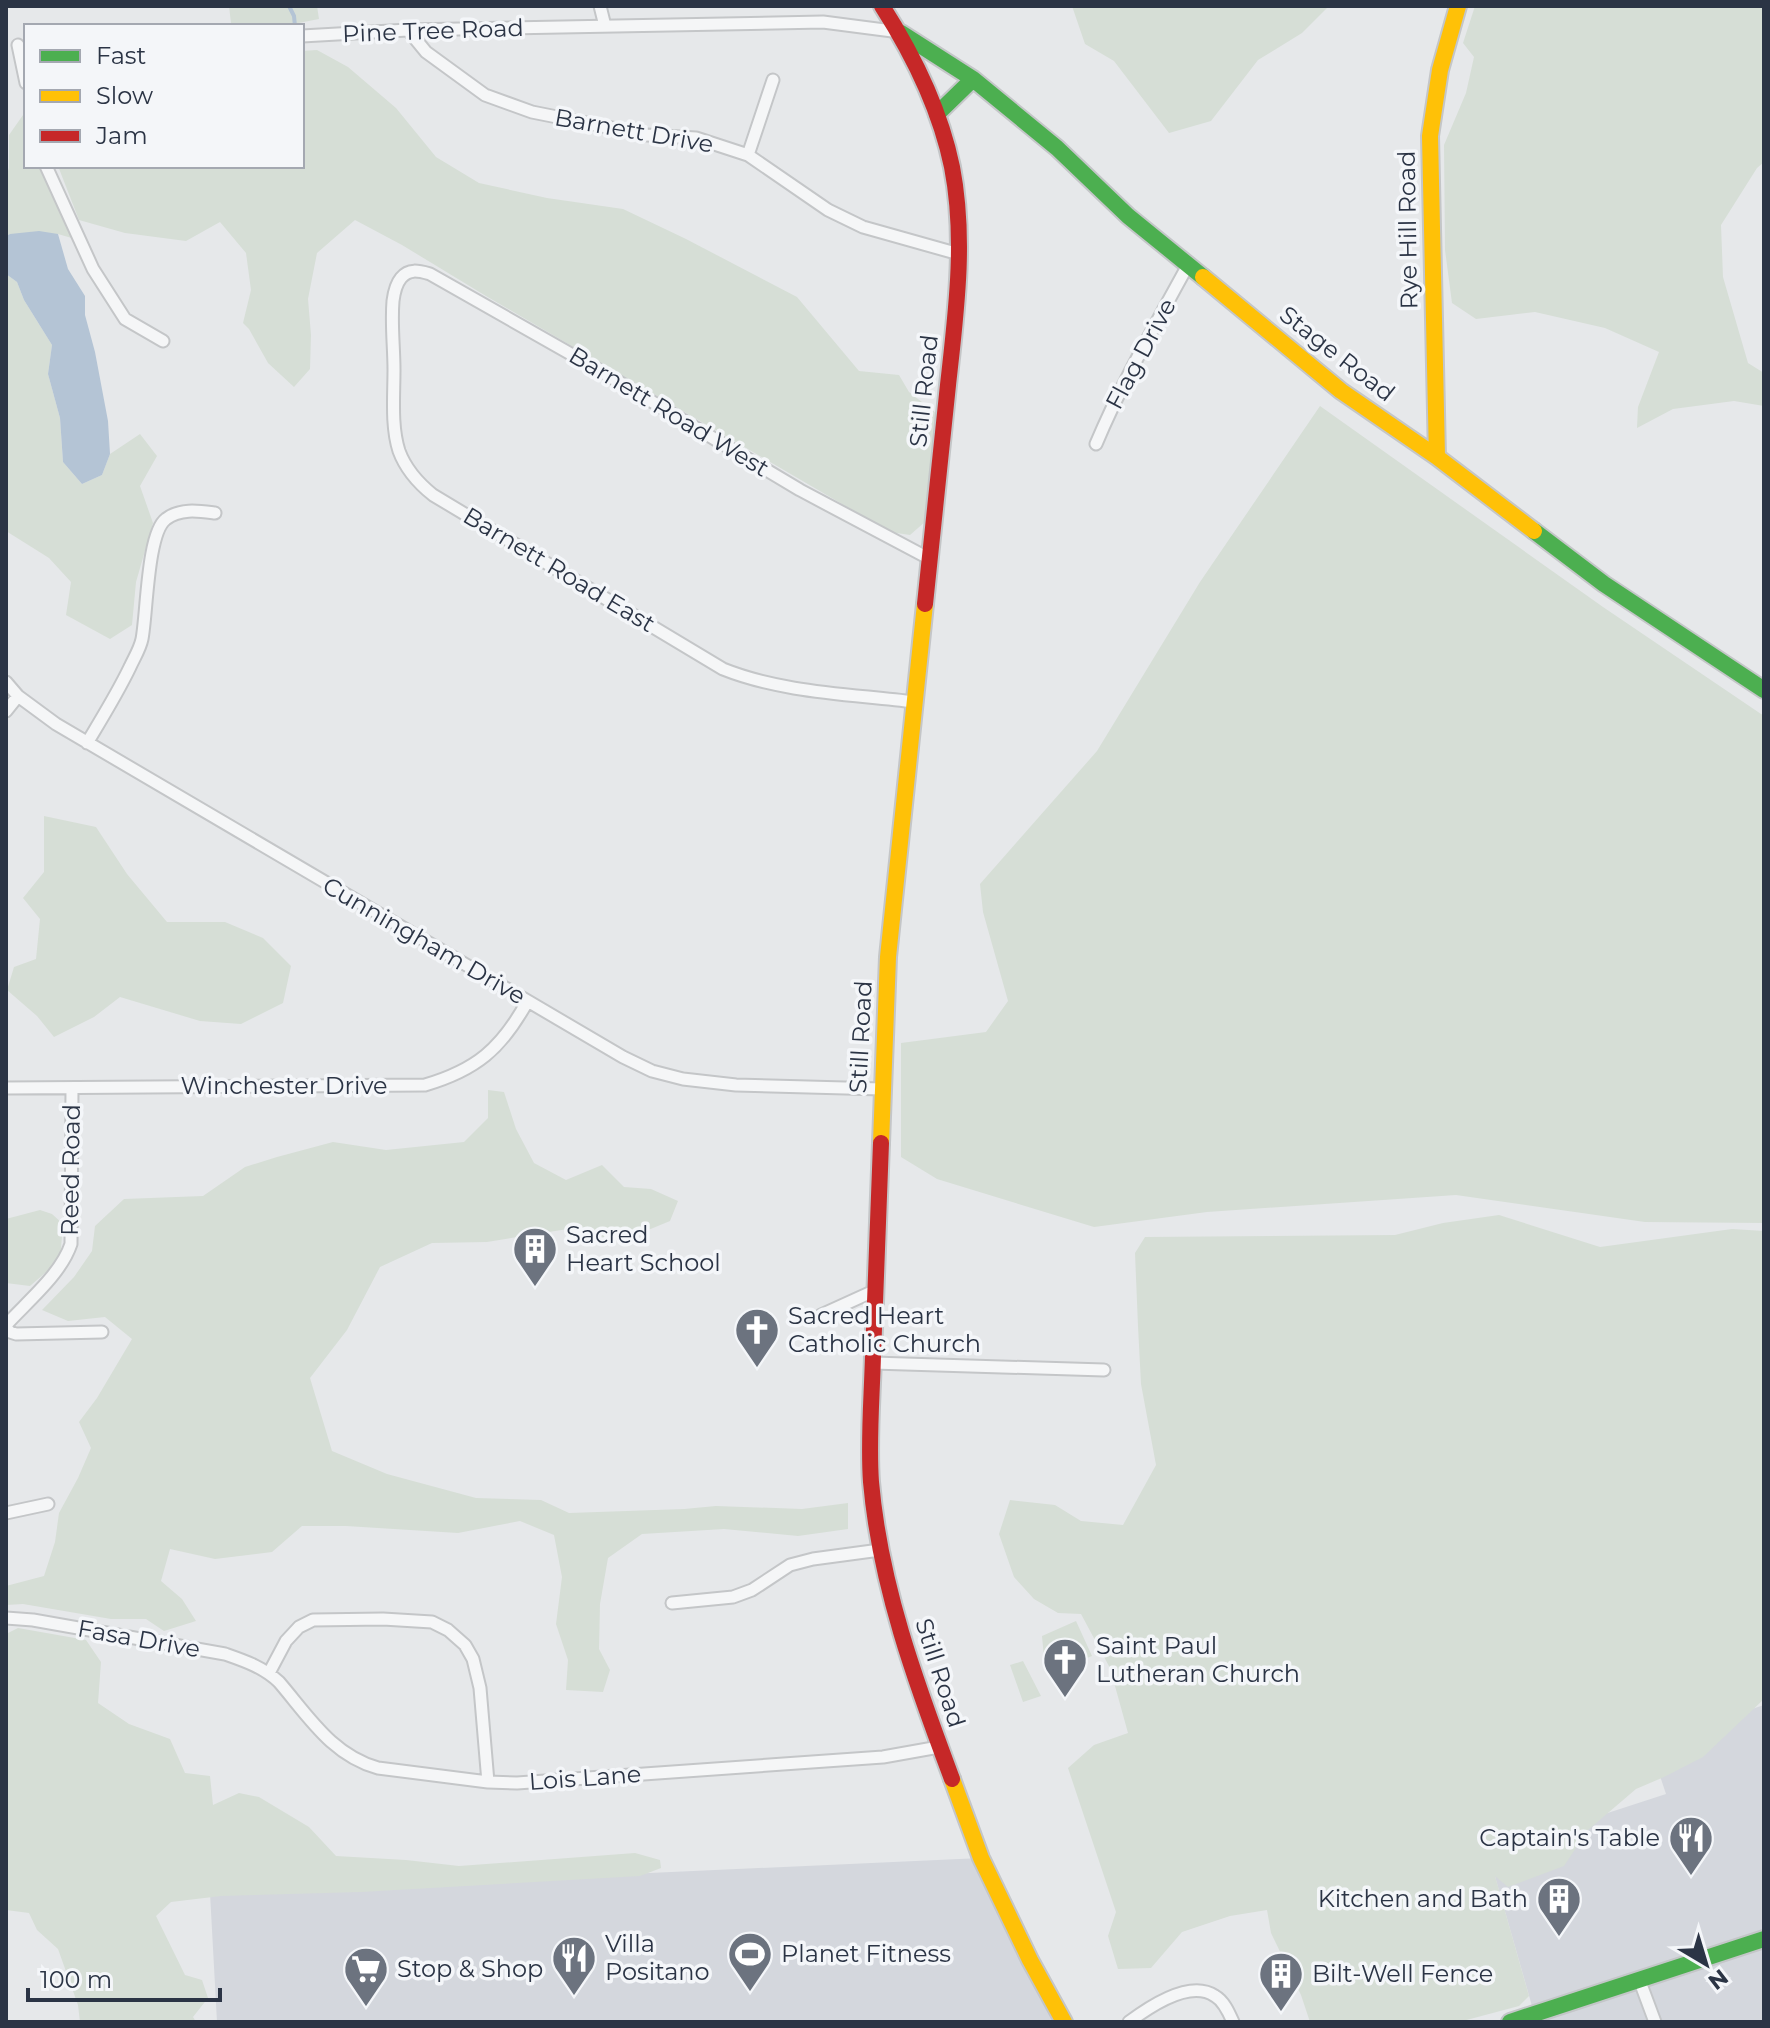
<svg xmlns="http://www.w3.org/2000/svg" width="1770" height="2028" font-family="Montserrat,sans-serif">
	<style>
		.built { fill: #d4d7dd }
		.green { fill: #d6ded6 }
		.water { fill: #b4c4d5 }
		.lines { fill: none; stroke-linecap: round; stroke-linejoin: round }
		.stream { stroke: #b4c4d5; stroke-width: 4 }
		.street-casing { stroke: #c4c6c8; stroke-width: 15 }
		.fast-casing { stroke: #c4c6c8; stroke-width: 20 }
		.slow-casing { stroke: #c4c6c8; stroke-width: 20 }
		.jam-casing { stroke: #c4c6c8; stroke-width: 20 }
		.street { stroke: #f5f6f7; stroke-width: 11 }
		.fast { stroke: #4caf50; stroke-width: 16 }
		.slow { stroke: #ffc107; stroke-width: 16 }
		.jam { stroke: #c62828; stroke-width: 16 }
		.labels { text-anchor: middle; stroke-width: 7; stroke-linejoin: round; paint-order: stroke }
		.street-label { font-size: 24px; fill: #2b3445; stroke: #f4f6f9 }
		.poi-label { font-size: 24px; fill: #2b3445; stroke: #f4f6f9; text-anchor: start }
	</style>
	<rect width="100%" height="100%" fill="#e6e8ea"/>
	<!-- built -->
	<path class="built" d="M1764,1705V2022H1510L1534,2013L1488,1852L1666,1794L1649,1743Z
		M981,1858L1064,2022H217L210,1893Z"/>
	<!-- green -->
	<path class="green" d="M229,6H317L319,19L283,26L231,23Z
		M1072,6H1329L1302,33L1258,60L1211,121L1169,133L1114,61L1085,44Z
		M1475,6H1764V162L1757,168L1721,225L1723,277L1748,363L1764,373V406L1734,401L1673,409L1637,428L1638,407L1659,352L1605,328L1535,312L1476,319L1452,303L1445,250L1444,145L1466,93L1474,57L1463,43Z
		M317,50L348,67L396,108L436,157L479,183L547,198L623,209L686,239L797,297L859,371L899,375L909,392L936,413L926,521L910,535L890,532L486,296L402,245L355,220L317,253L308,299L311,335L310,369L294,387L268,363L249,329L243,323L251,290L246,253L220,222L186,241L125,233L79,220L58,166H302V51Z
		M23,115L26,124V166H41L51,194L75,239L58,234H10L6,236V177L9,168V135Z
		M6,274L17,282L24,300L52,345L48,374L60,418L63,462L82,484L102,475L110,454L140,434L157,456L140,486L153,523L136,582L132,625L110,639L66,615L71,582L49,558L6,531Z
		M1320,406L1603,607L1764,716V1223L1645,1222L1456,1195L1207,1212L1094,1227L937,1179L901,1157V1043L986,1032L1008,1001L983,912L980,884L1097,751L1200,582Z
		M44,816L96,827L127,874L167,922H225L263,938L291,966L283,1003L241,1024L200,1021L120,997L94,1017L54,1037L37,1016L7,990L14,967L36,959L40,919L23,898L44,872Z
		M488,1090L504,1092L516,1129L534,1163L566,1180L602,1165L624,1187L651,1189L678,1201L670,1221L619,1242L574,1228L487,1242L432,1243L380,1267L347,1330L310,1378L332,1451L387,1474L476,1498L541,1500L569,1513L684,1509L716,1506L802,1509L848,1503V1529L798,1536L724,1529L642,1534L608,1558L600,1604L599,1649L610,1670L603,1692L566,1690L568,1660L556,1624L562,1577L554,1535L520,1521L458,1533L346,1526H302L272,1552L215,1559L170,1549L161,1581L182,1599L196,1621L164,1631L146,1619H111L23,1604L6,1605V1586L44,1576L55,1542L59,1513L78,1478L91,1448L79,1422L97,1398L132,1339L105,1317L68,1321L42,1310L74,1277L92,1251L95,1226L124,1199L203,1196L245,1167L277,1157L333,1142L386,1150L464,1142L488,1118Z
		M40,1210L52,1214L63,1224L60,1260L30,1286L6,1283V1219Z
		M1499,1215L1600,1247L1732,1229L1764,1231V1699L1703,1757L1664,1777L1636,1789L1588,1830L1564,1866L1508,1887L1495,1876L1529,1996L1519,2006L1459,2022H1310L1301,1995L1271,1933L1267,1910L1230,1916L1182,1932L1151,1968L1118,1969L1108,1936L1116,1912L1068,1768L1094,1745L1128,1733L1110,1668L1081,1614L1058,1613L1034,1599L1014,1577L999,1534L1010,1500L1055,1505L1081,1521L1123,1525L1156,1465L1141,1384L1138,1326L1135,1253L1145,1237L1395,1235L1443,1223Z
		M1076,1621L1092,1656L1051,1672L1044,1657L1042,1636Z
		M18,1628L86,1640L101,1662L98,1703L129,1724L170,1739L185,1773L210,1776L213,1805L239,1793L259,1797L309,1827L336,1856L406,1860L459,1866L635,1853L660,1860L661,1868L640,1876L361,1892L221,1896L171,1902L156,1916L185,1975L202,1980L208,1998L193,2017L196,2022H80L78,2005L58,1949L37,1930L29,1913L6,1910V1735L8,1633Z
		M1023,1661L1041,1696L1023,1702L1010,1665Z"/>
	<!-- water -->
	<path class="water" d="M39,231L58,234L68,269L85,296V315L95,352L108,421L110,454L102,475L82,484L63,462L60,418L48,374L52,345L24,300L17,282L6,274V236L10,234Z"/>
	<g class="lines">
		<!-- stream -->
		<path class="stream" d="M289,6L294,16L295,26"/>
		<!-- street casing -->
		<g class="street-casing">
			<path id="street" d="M600,6L605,26
				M408,30L426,52L485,95L532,112L647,135L696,138L748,155L828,210L863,227L959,254
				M302,36L408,30L823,22L900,32
				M18,45L26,83
				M748,155L773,80
				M46,166L93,269L125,319L163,341
				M1096,444C1122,382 1156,324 1188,265
				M6,682L18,696L56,724L623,1057L652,1071L683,1079L736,1085L882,1089
				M914,702C851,694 783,693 723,669L433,495C418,483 406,470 399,451C391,426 394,396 394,370C394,347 391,324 393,301C394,293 396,284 401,278C409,268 419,271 430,274L599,370L800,490L930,559
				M6,711L18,696
				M87,743C102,718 117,694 130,667C134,658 140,649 142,639C147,614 147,533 166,519C180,508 199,511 215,513
				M6,1088L425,1085C476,1070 501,1049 527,1002
				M821,1315L876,1290
				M6,1325C28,1301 61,1274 71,1244L72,1088
				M6,1328L10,1332L16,1334L102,1332
				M873,1363L1104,1370
				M6,1513L48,1504
				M672,1603L733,1597L752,1590L790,1565L813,1559L880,1550
				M6,1618L33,1620L225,1654C245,1661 263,1667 279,1682C309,1717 332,1755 378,1768L488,1782L517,1783L883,1757L939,1747
				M269,1673L286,1641L299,1627L313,1620L383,1619L432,1622L448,1630L465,1645L473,1659L480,1688L488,1782
				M1639,1979L1655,2022
				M1129,2022C1149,2007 1190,1979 1215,1996C1224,2001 1229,2013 1233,2022"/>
		</g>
		<!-- fast casing -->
		<g class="fast-casing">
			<path id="fast" d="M901,33L973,79L1057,148L1128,216L1203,277
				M937,114L973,79
				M1534,531L1604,584L1764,690
				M1510,2022L1764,1939"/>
		</g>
		<!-- slow casing -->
		<g class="slow-casing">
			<path id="slow" d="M1203,277L1341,391L1437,457L1534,531
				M1437,457L1430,136L1440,70L1458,6
				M881,1143L888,957L925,604
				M952,1779L981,1858L1030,1960L1064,2022"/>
		</g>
		<!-- jam casing -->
		<g class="jam-casing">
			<path id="jam" d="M882,6C914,56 940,109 952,167C966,239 956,313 948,385C941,458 933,531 925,604
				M881,1143C879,1213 876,1284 873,1355C872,1397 868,1440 871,1482C880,1585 916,1683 952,1779"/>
		</g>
		<!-- street -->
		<use href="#street" class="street"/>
		<!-- fast -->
		<use href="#fast" class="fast"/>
		<!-- slow -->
		<use href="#slow" class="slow"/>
		<!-- jam -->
		<use href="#jam" class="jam"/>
	</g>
	<!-- icons -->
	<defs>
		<g id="building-pin" transform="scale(2.3)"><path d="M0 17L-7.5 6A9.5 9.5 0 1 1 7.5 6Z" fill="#6c737f" stroke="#f4f6f9"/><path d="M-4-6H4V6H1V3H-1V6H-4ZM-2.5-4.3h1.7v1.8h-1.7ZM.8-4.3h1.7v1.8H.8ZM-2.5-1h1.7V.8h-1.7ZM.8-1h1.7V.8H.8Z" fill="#fff"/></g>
		<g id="church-pin" transform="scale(2.3)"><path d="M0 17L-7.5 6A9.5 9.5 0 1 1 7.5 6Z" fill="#6c737f" stroke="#f4f6f9"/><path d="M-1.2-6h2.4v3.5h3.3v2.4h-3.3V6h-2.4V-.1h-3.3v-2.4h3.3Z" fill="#fff"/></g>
		<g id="restaurant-pin" transform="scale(2.3)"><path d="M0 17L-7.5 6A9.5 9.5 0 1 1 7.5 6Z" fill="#6c737f" stroke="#f4f6f9"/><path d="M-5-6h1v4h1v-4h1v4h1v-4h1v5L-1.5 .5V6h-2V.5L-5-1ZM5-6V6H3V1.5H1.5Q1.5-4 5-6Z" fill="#fff"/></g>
		<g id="stadium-pin" transform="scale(2.3)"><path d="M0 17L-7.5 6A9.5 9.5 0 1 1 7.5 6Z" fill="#6c737f" stroke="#f4f6f9"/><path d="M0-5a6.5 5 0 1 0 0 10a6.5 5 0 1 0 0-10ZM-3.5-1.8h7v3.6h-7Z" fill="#fff"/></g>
		<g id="supermarket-pin" transform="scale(2.3)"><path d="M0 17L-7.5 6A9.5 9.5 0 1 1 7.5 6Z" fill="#6c737f" stroke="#f4f6f9"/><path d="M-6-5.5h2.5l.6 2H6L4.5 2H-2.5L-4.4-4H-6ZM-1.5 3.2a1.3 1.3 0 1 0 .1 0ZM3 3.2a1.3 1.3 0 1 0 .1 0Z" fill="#fff"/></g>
	</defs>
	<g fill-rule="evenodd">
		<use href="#building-pin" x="535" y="1249"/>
		<use href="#church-pin" x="757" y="1330"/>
		<use href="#church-pin" x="1065" y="1660"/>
		<use href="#restaurant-pin" x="1691" y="1838"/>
		<use href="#building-pin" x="1559" y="1899"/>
		<use href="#stadium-pin" x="750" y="1954"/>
		<use href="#restaurant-pin" x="574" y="1958"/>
		<use href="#supermarket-pin" x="366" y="1969"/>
		<use href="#building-pin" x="1281" y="1974"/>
	</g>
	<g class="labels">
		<!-- street labels -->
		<g class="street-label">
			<text transform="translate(433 31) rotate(-2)" y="8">Pine Tree Road</text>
			<text transform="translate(634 131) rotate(10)" y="8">Barnett Drive</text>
			<text transform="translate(1408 230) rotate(-91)" y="8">Rye Hill Road</text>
			<text transform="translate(1141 354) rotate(-62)" y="8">Flag Drive</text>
			<text transform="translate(1337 354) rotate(38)" y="8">Stage Road</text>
			<text transform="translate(924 391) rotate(-84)" y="8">Still Road</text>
			<text transform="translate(669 412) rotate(31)" y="8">Barnett Road West</text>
			<text transform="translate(559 570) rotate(31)" y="8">Barnett Road East</text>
			<text transform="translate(424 941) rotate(30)" y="8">Cunningham Drive</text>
			<text transform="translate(861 1037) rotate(-87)" y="8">Still Road</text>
			<text x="284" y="1094">Winchester Drive</text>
			<text transform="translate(71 1170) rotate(-89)" y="8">Reed Road</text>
			<text transform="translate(139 1639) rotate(10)" y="8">Fasa Drive</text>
			<text transform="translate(940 1673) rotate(72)" y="8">Still Road</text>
			<text transform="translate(585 1778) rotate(-4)" y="8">Lois Lane</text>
		</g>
		<!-- poi labels -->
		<g class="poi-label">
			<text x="566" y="1243">Sacred<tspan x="566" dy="28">Heart School</tspan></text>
			<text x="788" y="1324">Sacred Heart<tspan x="788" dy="28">Catholic Church</tspan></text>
			<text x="1096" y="1654">Saint Paul<tspan x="1096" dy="28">Lutheran Church</tspan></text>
			<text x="1660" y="1846" text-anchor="end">Captain's Table</text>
			<text x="1528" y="1907" text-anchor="end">Kitchen and Bath</text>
			<text x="605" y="1952">Villa<tspan x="605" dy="28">Positano</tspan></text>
			<text x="781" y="1962">Planet Fitness</text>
			<text x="397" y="1977">Stop &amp; Shop</text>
			<text x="1312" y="1982">Bilt-Well Fence</text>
		</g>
	</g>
	<!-- border -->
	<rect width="1770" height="2028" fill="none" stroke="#2b3445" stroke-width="16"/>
	<!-- legend -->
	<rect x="24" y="24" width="280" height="144" fill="#f4f6f9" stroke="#a4a8b1" stroke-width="2"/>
	<rect x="40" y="50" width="40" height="12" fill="#4caf50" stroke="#a4a8b1" stroke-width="2"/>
	<text x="96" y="64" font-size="24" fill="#2b3445">Fast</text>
	<rect x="40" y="90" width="40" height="12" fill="#ffc107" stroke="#a4a8b1" stroke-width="2"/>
	<text x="96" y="104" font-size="24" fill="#2b3445">Slow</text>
	<rect x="40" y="130" width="40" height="12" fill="#c62828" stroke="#a4a8b1" stroke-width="2"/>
	<text x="96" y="144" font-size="24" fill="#2b3445">Jam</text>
	<!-- north arrow -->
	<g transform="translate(1706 1964) rotate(142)" stroke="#f4f6f9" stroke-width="6" paint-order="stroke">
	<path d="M0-6L14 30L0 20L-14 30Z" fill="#2b3445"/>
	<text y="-12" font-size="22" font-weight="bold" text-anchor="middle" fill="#2b3445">N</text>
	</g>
	<!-- scale -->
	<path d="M28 1988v12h192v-12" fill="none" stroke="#2b3445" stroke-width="4"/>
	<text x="40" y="1988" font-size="24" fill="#2b3445" stroke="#f4f6f9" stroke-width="6" paint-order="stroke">100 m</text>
</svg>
